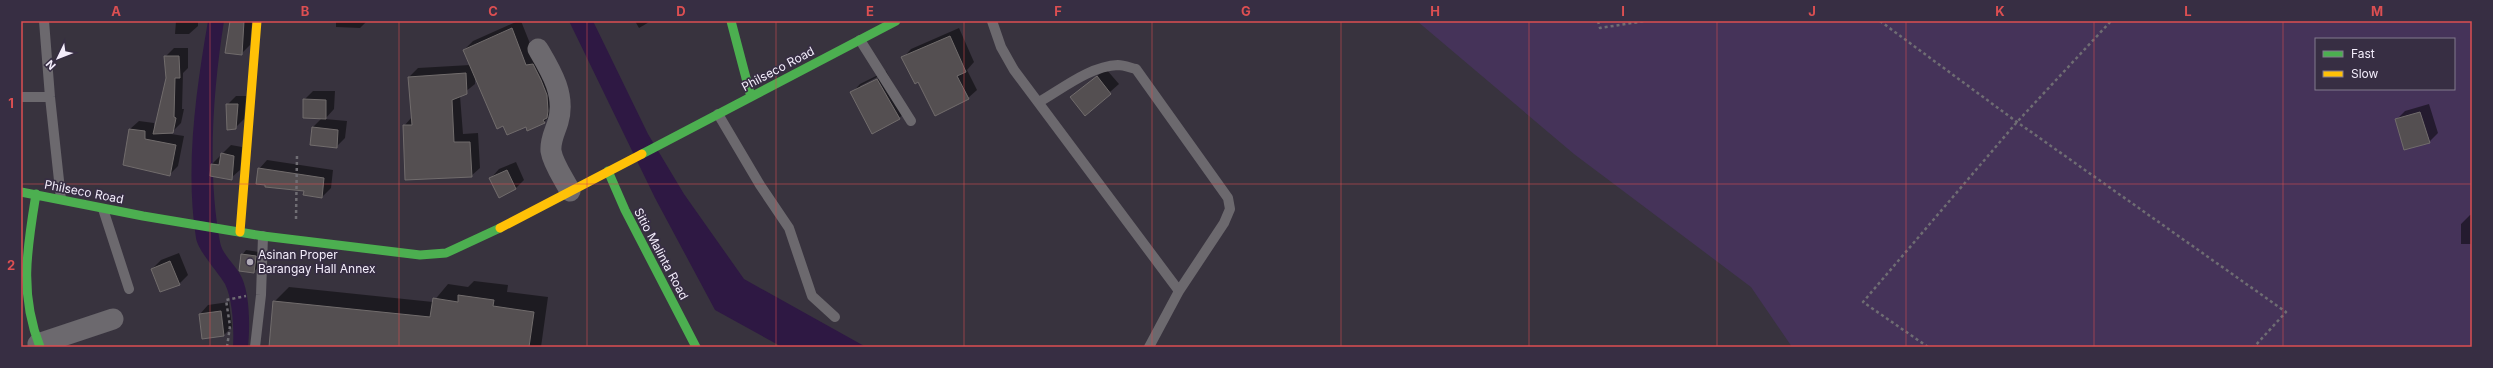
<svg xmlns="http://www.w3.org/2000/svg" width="2493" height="368" font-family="Inter,sans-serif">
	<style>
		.green { fill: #453359; fill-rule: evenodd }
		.water { fill: #2e1843 }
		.shadow { fill: #0007; fill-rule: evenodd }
		.building { fill: #544f51; stroke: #716c6c }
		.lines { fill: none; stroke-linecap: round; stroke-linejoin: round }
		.path { stroke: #6f6d73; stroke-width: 2.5; stroke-dasharray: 3 3; stroke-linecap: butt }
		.lane { stroke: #6c696e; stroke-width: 10 }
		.street { stroke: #6c696e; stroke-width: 21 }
		.fast { stroke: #4caf50; stroke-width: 9 }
		.slow { stroke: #ffc107; stroke-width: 9 }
		.grid { fill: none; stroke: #dc4f52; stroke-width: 1; stroke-opacity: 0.55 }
		.poi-dot { fill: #b2acb9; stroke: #372e43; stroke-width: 1.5 }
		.labels { text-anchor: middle; stroke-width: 3.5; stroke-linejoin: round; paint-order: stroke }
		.street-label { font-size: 12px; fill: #f3edfb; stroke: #372e43 }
		.poi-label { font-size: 12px; fill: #f3edfb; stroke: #372e43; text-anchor: start }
		.neatline { fill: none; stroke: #dc4f52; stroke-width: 1.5 }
		.grid-label { font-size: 13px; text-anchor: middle; font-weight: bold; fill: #dc4f52 }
	</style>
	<rect width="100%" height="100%" fill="#38333e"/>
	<!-- green -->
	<path class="green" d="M1417,21H2472V347H1792L1751,287L1574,154ZM2316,39H2454V89H2316Z"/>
	<!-- water -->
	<path class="water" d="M208,21H224C213,91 207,172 220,242C222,255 237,266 242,278C250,296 250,327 248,347H233C234,330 233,300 225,284C218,272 198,251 196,238C185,168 196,90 208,21Z
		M569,21H593L648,134L684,194L744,279L866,347H782L715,310L655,198Z"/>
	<!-- shadow -->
	<path class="shadow" d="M176,21H198V26L189,34H175Z
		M231,21H252L250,45L241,54Z
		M336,21H367L360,28L336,27Z
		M518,21H521L535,56H542L553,113L544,122L526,125H503L475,77V84L460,96L463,134L478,133L480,168L471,176L404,126L412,117L409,77L418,68L470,65L464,50L473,41Z
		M635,21H651L639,28Z
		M959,28L974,62L967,70L977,90L968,98L919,81L903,58L911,49Z
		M174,48H188V68L183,73L182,109H184L181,123L172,132L165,133L184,136L178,166L169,175L130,129L139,121L154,123V132L167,78L165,57Z
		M1106,69L1119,84L1085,114L1071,97Z
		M886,71L908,110L899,118L852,93L860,84ZM881,75L882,77L860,88V86Z
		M313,91H335L334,109L325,119L347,121L345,138L336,147L313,127L322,118L304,100Z
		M236,96H246L244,119L235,128L227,105Z
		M2429,104L2438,133L2429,142L2396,120L2405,111Z
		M231,145L242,147L240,170L231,178L212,164Z
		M267,160L333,170L331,188L322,197L259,169Z
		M516,162L524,180L516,188L499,196L491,178L499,169Z
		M2470,215H2472V244H2461V224Z
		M246,250L259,252V256L244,254V256L259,258L258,268L253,272L242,255Z
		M179,253L188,275L179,284L152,269L161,260Z
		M474,281L508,285L507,292L548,297L541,347H270L274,302L289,287L433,302L448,284L468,287Z
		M229,302L232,327L224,335L203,338L200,314L208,305Z"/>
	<!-- building -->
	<path class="building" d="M230,21H244L242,55L225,53Z
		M512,28L526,65L533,64L541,80L547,95L548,111L547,118L543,120L545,123L527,131L526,127L507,135L503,126L497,129L463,50Z
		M950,36L966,72L957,76L969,99L935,116L918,82L915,84L901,57Z
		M164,56H179L180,78H175L174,117L176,118L173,133L153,134L166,78Z
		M466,73L467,94L452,100L454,142H470L472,177L405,180L403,125H412L408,77Z
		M1097,76L1111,94L1085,116L1070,97Z
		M877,79L900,119L872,134L850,92Z
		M303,99L326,100V119L303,118Z
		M226,104H238L236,129L227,130Z
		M2420,112L2430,143L2404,150L2395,119Z
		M312,127L338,130L337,148L310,145Z
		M129,129L145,131V139L176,145L170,176L123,165Z
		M221,153L234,156L232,180L210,176L211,164L219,165Z
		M258,168L324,178L322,198L303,195L304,191L265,187V185L256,184Z
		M507,170L516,189L499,198L489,178Z
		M241,254L256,256L254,273L239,271Z
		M170,261L180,285L160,292L151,269Z
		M458,295L494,300L493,306L534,312L529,347H269L273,301L430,317L433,298L458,302Z
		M221,311L224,336L202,339L199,314Z"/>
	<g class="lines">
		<!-- path -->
		<path class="path" d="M1598,21L1600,28L1645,21
			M1880,21L2017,122L2286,312L2254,347
			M296,219L297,155
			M227,347L230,326L226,300L246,296
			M1928,347L1863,302L2017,122L2111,21"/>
		<!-- lane -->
		<path class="lane" d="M44,21L50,97L61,199
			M992,21L1001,47L1014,70L1179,291L1149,347
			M860,40L911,121
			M21,97H50
			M1039,102C1062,89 1090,66 1118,65C1124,65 1131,68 1136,69L1228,198L1230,209L1224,223L1179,291
			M718,114L760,185L789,228L812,296L835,317
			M103,209L129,289
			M255,347L261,295L263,236"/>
		<!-- street -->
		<path class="street" d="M538,49C551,71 566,95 558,122C555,132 550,140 551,151C553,164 564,179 570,191
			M38,344L113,319"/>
		<!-- fast -->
		<path class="fast" d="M731,21L751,97
			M642,154L896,21
			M608,171L625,210L696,347
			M21,192L143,216L263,236L420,255L446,253L500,228
			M36,194C27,249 19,293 40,347"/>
		<!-- slow -->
		<path class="slow" d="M500,228L642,154
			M240,232L257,21"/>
	</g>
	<!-- grid -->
	<path class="grid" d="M210,21V347M399,21V347M587,21V347M776,21V347M964,21V347M1152,21V347M1341,21V347M1529,21V347M1717,21V347M1906,21V347M2094,21V347M2283,21V347M21,184H2472"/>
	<!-- markers -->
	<circle class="poi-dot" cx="250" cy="262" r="4"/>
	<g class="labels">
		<!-- street labels -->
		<g class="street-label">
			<text transform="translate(778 69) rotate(-28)" y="4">Philseco Road</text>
			<text transform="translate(84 192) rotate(11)" y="4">Philseco Road</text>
			<text transform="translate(661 254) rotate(62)" y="4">Sitio Malinta Road</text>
		</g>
		<!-- poi labels -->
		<g class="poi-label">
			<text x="258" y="259">Asinan Proper<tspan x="258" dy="14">Barangay Hall Annex</tspan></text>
		</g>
	</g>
	<!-- border -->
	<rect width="2493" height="368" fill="none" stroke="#372e43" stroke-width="44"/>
	<!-- legend -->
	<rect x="2315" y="38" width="140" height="52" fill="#372e43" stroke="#827a8d"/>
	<rect x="2323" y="51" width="20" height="6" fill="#4caf50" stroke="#827a8d"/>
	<text x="2351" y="58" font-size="12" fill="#f3edfb">Fast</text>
	<rect x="2323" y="71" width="20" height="6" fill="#ffc107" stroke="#827a8d"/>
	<text x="2351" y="78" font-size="12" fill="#f3edfb">Slow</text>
	<!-- north arrow -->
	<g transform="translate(58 58) rotate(227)" stroke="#372e43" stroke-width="3" paint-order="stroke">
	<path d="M0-3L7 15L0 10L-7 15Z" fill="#f3edfb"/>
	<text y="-6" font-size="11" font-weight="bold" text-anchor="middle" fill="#f3edfb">N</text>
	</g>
	<rect x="22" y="22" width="2449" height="324" class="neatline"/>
	<g class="grid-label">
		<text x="116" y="16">A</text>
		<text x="305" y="16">B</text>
		<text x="493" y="16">C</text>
		<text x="681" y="16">D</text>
		<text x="870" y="16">E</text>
		<text x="1058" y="16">F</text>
		<text x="1246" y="16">G</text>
		<text x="1435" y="16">H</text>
		<text x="1623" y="16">I</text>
		<text x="1812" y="16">J</text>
		<text x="2000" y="16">K</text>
		<text x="2188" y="16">L</text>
		<text x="2377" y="16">M</text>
		<text x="11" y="108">1</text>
		<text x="11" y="270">2</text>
	</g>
</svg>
